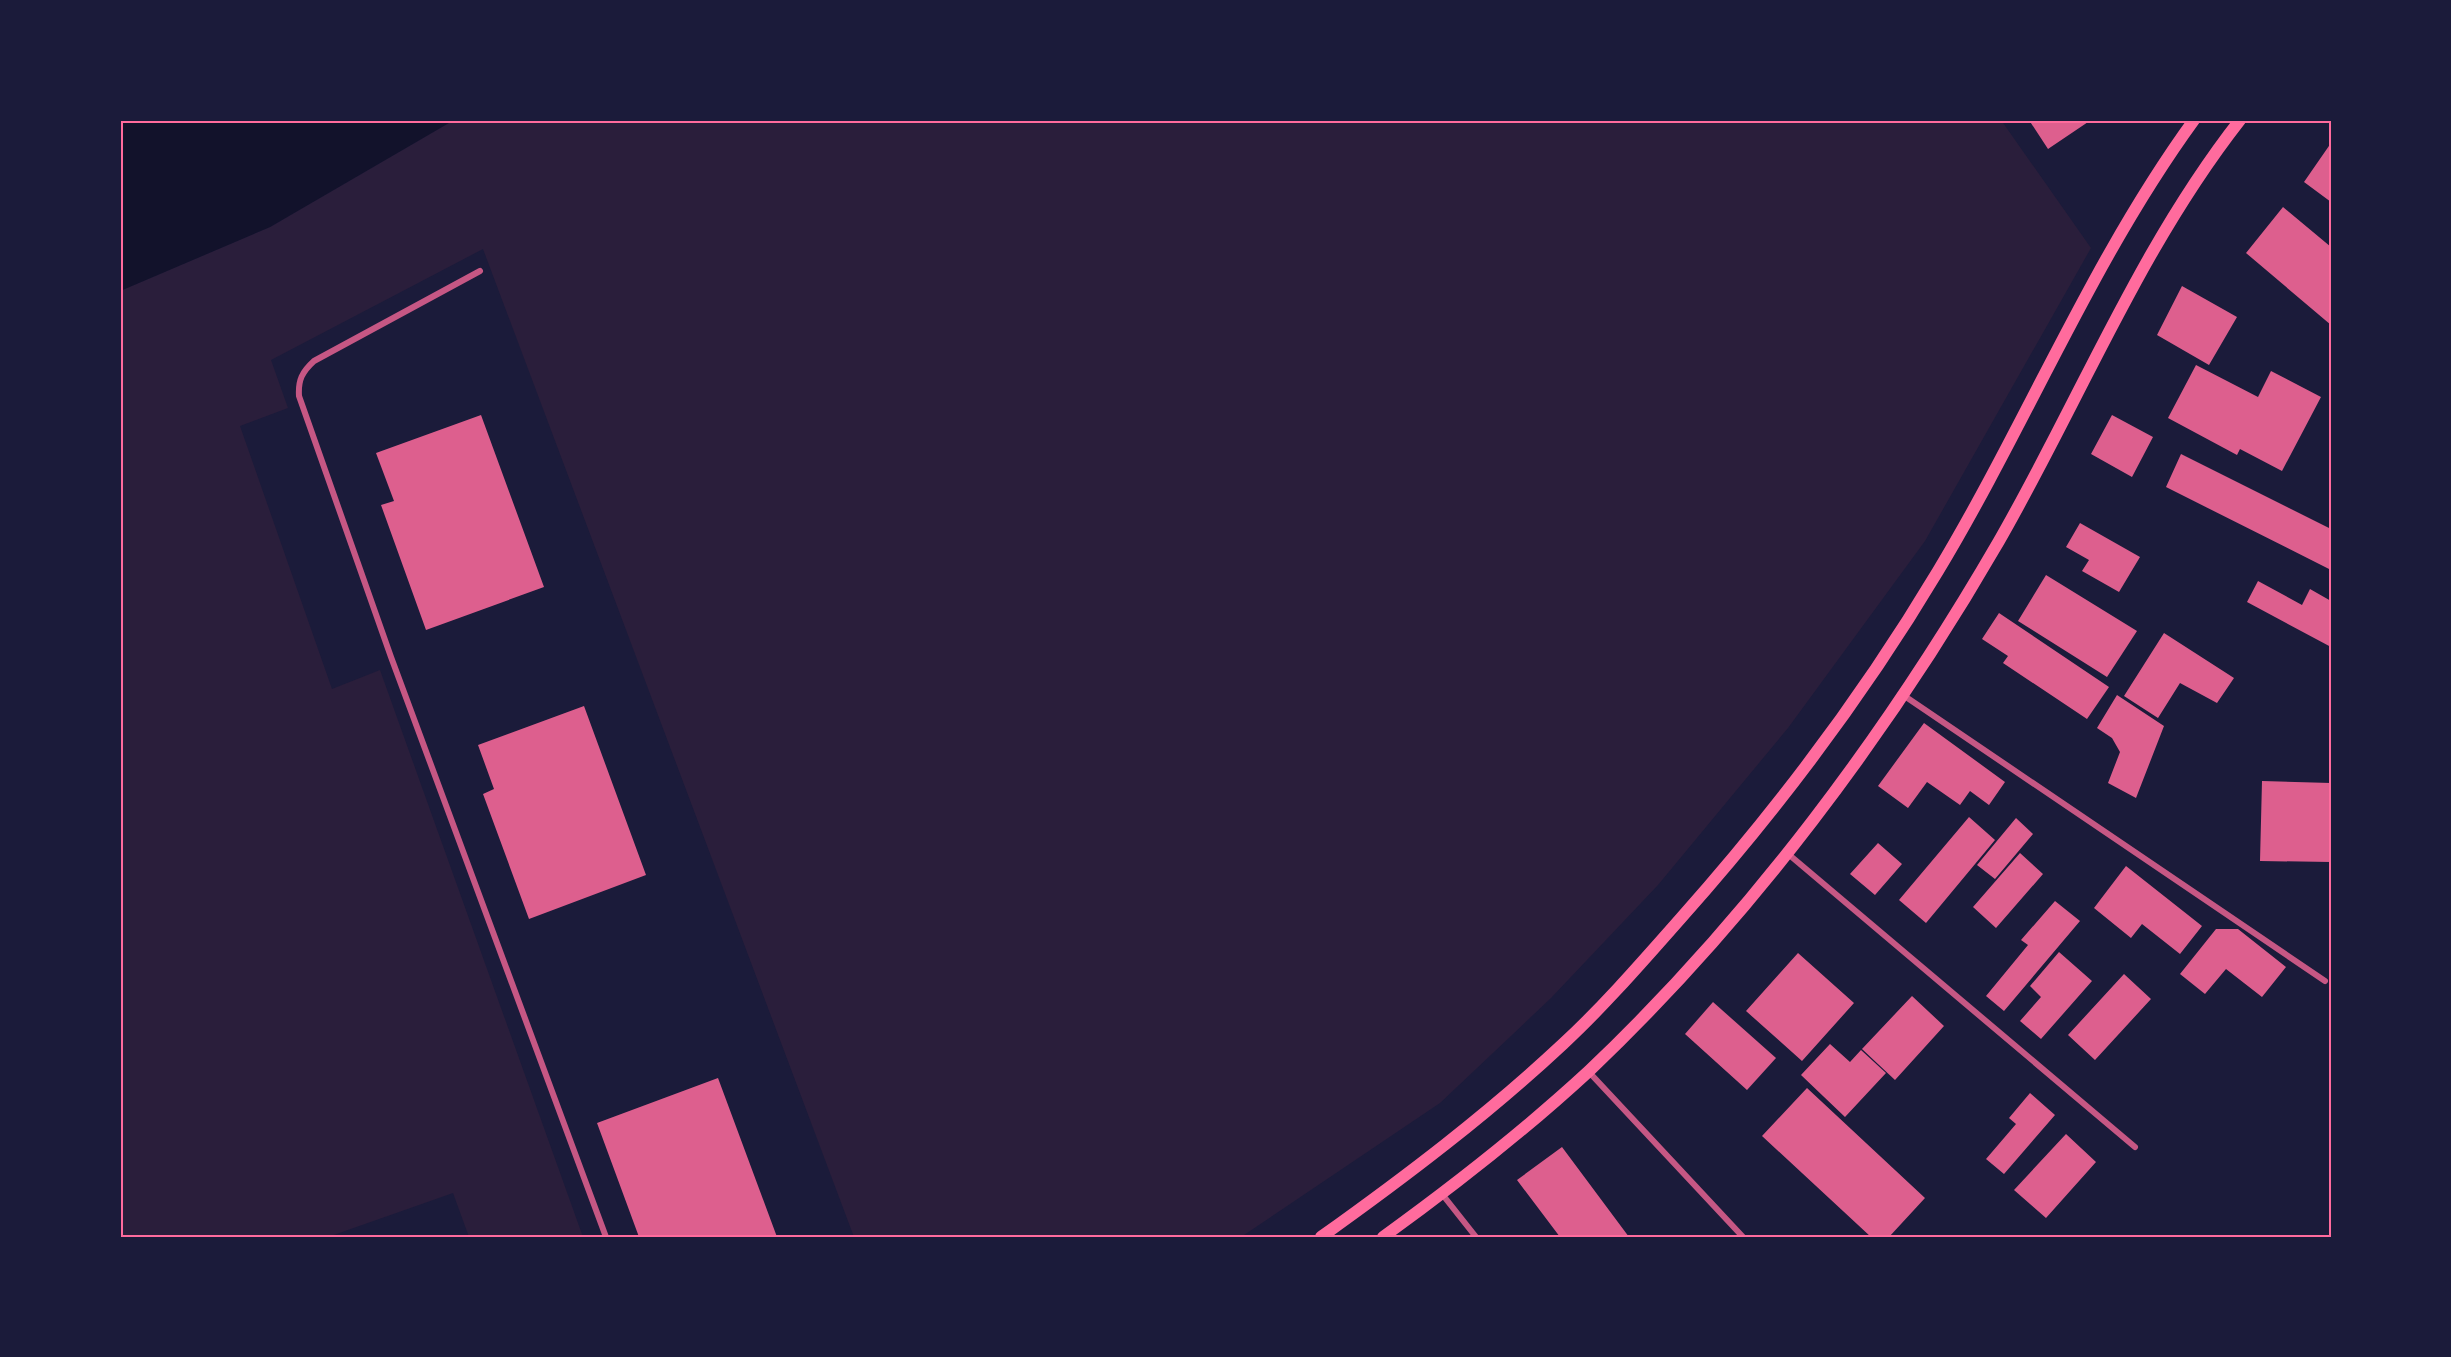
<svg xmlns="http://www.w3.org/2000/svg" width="2451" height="1357" font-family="'Source Serif 4',serif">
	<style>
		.green { fill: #2a1e3b }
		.water { fill: #12122b }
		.building { fill: #dd5f8e }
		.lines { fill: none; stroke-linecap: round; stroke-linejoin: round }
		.minor { stroke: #c65784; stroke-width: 6 }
		.secondary { stroke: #ff6b9d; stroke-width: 12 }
		.neatline { fill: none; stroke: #ff6b9d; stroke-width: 2 }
	</style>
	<rect width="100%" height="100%" fill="#1b1b3a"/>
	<!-- green -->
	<path class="green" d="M454,120H2001L2091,248L1925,541L1788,728L1658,885L1551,998L1440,1103L1241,1237H854L483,249L271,360L288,408L240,426L332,689L380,670L583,1237H469L453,1193L328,1237H120V291L270,227Z"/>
	<!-- water -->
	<path class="water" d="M120,120H454L270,227L120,291Z"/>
	<!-- building -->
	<path class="building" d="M2029,120H2091L2048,149Z
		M2331,143V202L2304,182Z
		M2283,207L2331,247V325L2246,253Z
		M2182,286L2237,317L2209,365L2157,335Z
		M2196,365L2258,397L2271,371L2321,397L2282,471L2240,449L2237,455L2168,418Z
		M481,415L544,587L426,630L381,505L394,501L376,453Z
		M2112,415L2153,437L2132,477L2091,454Z
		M2181,454L2331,529V570L2166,487Z
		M2080,523L2140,557L2119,592L2082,571L2089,560L2066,547Z
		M2046,575L2137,631L2107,677L2018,621Z
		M2258,581L2302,605L2310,589L2331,601V647L2247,602Z
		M1999,613L2109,687L2087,719L2003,663L2008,656L1982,639Z
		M2164,633L2234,678L2217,703L2180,683L2158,718L2124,696Z
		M2117,695L2164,726L2136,798L2108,783L2120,752L2112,738L2097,728Z
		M584,706L646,875L529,919L483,794L494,789L478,745Z
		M1924,723L2005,782L1989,805L1970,791L1960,805L1927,782L1908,808L1878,786Z
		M2262,781L2331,783V862L2260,861Z
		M1969,817L1995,840L1926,923L1899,900Z
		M2016,818L2033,834L1995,879L1977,865Z
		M1878,843L1902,864L1875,895L1850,874Z
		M2020,853L2043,874L1996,928L1973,907Z
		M2126,866L2202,926L2180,954L2142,924L2131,938L2094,908Z
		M2055,901L2080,921L2004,1011L1986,996L2028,945L2021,940Z
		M2216,929H2238L2286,967L2262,997L2226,969L2205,994L2180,974Z
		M2059,952L2092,981L2041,1039L2020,1021L2041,997L2030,986Z
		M1798,953L1854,1003L1802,1061L1746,1011Z
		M2124,974L2151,999L2095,1060L2068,1035Z
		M1912,996L1944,1026L1895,1080L1862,1049Z
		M1713,1002L1776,1058L1747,1090L1685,1034Z
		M1830,1044L1850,1062L1861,1050L1886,1073L1845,1117L1801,1075Z
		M718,1078L777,1237H639L597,1123Z
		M1807,1088L1925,1198L1889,1237H1871L1762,1136Z
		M2030,1093L2055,1115L2004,1174L1986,1159L2016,1124L2009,1118Z
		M2066,1134L2096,1162L2046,1218L2014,1190Z
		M1562,1147L1629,1237H1560L1517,1180Z"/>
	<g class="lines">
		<!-- minor -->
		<path class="minor" d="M480,271L314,361C302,372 298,380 299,396L391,657L606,1237
			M1903,695L2325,981
			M1787,853L2135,1147
			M1588,1071L1743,1237
			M1442,1194L1476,1237"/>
		<!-- secondary -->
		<path class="secondary" d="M1321,1237C1405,1177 1487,1115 1563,1044C1605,1005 1643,961 1681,918C1777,810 1864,695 1938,571C2027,423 2092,260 2194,120
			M1383,1237C1455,1185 1524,1131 1589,1071C1750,918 1888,733 1999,541C2080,400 2139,249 2240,120"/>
	</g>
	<!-- border -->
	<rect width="2451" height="1357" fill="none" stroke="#1b1b3a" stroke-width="243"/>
	<rect x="122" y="122" width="2208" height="1114" class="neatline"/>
</svg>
